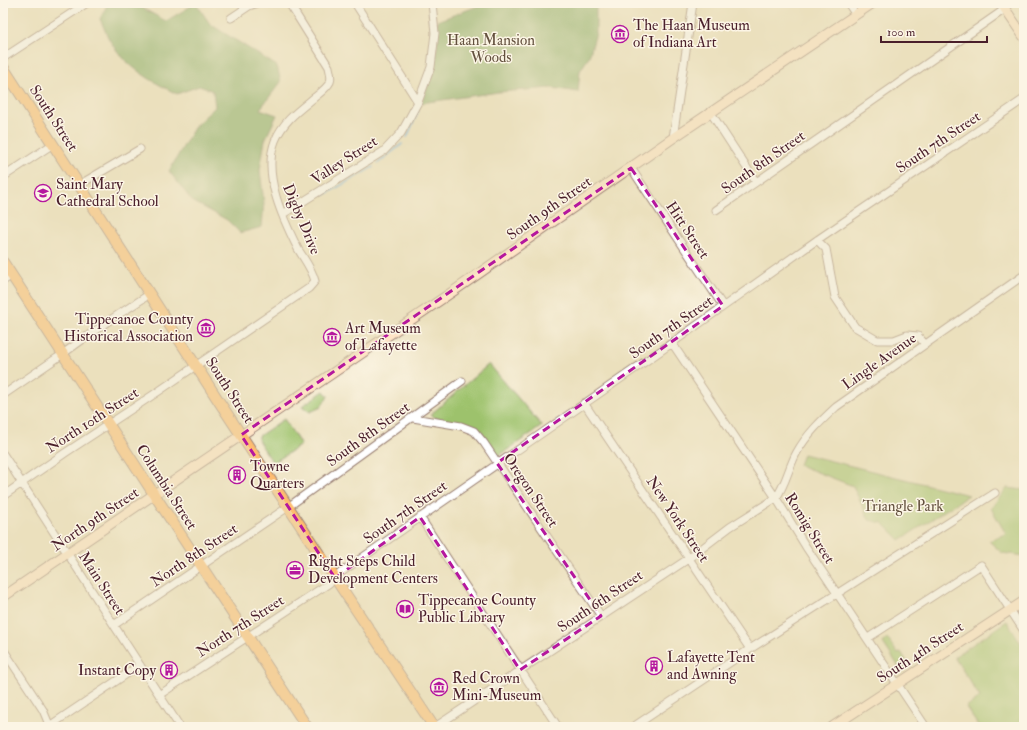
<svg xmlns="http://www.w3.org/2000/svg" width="1027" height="730" font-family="'IM FELL Double Pica',serif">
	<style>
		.green { fill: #9dc26c; stroke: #74704c }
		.forest { fill: #7ea860; stroke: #646446 }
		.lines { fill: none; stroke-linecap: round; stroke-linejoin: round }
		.stream { stroke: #70b0e3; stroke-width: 2 }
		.street-casing { stroke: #9a8074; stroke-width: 9 }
		.secondary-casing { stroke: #9a8074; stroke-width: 11 }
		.primary-casing { stroke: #9a8074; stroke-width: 12 }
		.street { stroke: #fff; stroke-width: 7 }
		.secondary { stroke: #ffe4c6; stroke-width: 9 }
		.primary { stroke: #febc70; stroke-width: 10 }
		.marked { fill: none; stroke: #b5179e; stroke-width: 3; stroke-dasharray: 8 5; stroke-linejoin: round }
		.labels { text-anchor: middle; stroke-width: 3; stroke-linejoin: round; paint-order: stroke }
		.poi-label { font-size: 15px; fill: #4a1f2b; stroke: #fcf5e5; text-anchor: start }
		.park-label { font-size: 15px; fill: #63503e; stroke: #fcf5e5 }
		.street-label { font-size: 15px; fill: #4a1f2b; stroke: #fcf5e5 }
	</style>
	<rect width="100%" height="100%" fill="#fcf5e5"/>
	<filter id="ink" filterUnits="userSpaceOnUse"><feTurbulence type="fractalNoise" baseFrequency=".025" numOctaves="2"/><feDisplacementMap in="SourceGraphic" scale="8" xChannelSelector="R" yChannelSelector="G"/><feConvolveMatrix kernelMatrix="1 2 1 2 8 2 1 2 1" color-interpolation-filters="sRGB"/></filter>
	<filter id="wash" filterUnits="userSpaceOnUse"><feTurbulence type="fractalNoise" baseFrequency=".012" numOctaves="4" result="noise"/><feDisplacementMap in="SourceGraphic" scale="16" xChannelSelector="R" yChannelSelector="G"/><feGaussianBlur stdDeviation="0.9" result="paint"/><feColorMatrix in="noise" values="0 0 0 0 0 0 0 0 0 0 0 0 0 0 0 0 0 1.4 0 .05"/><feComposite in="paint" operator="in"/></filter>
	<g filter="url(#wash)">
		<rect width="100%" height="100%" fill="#ebe0bd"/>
		<!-- green -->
		<path class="green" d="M489,364L542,426L497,457L480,430L464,423L441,420L430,415Z
			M324,391L328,396L321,407L310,412L302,406Z
			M284,419L301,445L273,463L258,440L259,436Z
			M803,454L969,495L900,540L883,523L869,520L853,486L799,465Z
			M1007,488L1024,490V556L1002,553L989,541L1006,534L991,508Z
			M1007,621L1024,648V722L1016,727H979L966,707L980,697L954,657Z
			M887,638L898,654L901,652L909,665L901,670L883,643Z"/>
		<!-- forest -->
		<path class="forest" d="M108,3H133L166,21L196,3L210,24L277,66L281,82L260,109L277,115L265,140L260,170L264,203L262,227L240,233L227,220L192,201L169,171L195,126L215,107L213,91L199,86L177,94C151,81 128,68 112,44C107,37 104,27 100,19Z
			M486,3H596V33L589,57L580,71L578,92L552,88L499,92L421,103C432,74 440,53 437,21Z"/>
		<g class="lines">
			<!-- stream -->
			<path class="stream" d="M407,137L418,111
				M378,163L402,144
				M324,195L373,167"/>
		</g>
	</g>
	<g filter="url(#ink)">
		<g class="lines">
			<!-- street casing -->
			<g class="street-casing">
				<path id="street" d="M355,3L418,102
					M848,3L856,15
					M231,18L249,6L258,3
					M3,58L87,3
					M711,113L756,182
					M673,138L693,3
					M631,168L723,306
					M3,177L53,144
					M79,185L140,149
					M716,210L1005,9
					M283,214L384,151L401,133L418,102L431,67L435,33L432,3
					M817,240L826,249L835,297L855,327L877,340H894L907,335L918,336L925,344
					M3,281L12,275
					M672,343L776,498L806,547L926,727
					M3,395L57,358L107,322L150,294
					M584,403L750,649
					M413,418L461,426L474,431L484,443L601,616
					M3,454L180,727
					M3,496L65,453L159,391L309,288L315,281C312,269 304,259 298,249C283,219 262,175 275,141C283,121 299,110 315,97C320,93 327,88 330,82C332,77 330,73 329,67L289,3
					M420,517L558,727
					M114,625L288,507L462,381
					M868,638L981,565L1024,631
					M3,649L43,710L50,727
					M159,695L328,584L343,571L672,343L817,240L1024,99
					M48,727L140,665
					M435,727L688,559L730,527L776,498C786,484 789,466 797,452C807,434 821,421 836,407L1024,275
					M633,727L750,649L995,493"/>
			</g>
			<!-- secondary casing -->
			<g class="secondary-casing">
				<path id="secondary" d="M1001,3L1024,37
					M3,597L458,288L673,138L873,3
					M832,727L1024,601"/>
			</g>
			<!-- primary casing -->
			<g class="primary-casing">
				<path id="primary" d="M3,67L220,403L335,578L434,727
					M3,262L150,488L307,727"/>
			</g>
			<!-- street -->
			<use href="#street" class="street"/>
			<!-- secondary -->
			<use href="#secondary" class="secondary"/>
			<!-- primary -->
			<use href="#primary" class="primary"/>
		</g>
	</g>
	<!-- marked area -->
	<path d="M0 0H1027V730H0ZM631,168L723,306L497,463L601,616L520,670L420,517L335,578L241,435Z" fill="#ebe0bd" fill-opacity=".55" fill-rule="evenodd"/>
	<path class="marked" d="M631,168L723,306L497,463L601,616L520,670L420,517L335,578L241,435Z"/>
	<!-- icons -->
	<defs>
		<g id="museum-ring" transform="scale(0.9)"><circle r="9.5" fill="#fcf5e5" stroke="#b5179e" stroke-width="1.5"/><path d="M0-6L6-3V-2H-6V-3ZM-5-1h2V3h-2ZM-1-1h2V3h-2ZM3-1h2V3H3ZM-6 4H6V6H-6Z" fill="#b5179e"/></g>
		<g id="school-ring" transform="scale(0.9)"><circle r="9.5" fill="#fcf5e5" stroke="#b5179e" stroke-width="1.5"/><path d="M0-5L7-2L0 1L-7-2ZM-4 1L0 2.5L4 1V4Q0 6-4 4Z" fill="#b5179e"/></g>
		<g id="building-ring" transform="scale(0.9)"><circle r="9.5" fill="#fcf5e5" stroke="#b5179e" stroke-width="1.5"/><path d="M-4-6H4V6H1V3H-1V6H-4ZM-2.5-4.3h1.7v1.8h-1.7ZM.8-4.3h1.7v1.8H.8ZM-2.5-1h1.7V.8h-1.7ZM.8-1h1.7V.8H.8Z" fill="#b5179e"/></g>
		<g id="office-ring" transform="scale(0.9)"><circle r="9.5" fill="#fcf5e5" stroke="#b5179e" stroke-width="1.5"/><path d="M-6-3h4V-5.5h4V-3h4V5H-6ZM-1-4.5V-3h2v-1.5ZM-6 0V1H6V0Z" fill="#b5179e"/></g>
		<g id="library-ring" transform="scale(0.9)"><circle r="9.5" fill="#fcf5e5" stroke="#b5179e" stroke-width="1.5"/><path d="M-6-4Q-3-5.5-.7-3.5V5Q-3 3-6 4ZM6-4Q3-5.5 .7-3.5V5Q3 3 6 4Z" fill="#b5179e"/></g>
	</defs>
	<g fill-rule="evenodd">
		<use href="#museum-ring" x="620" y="34"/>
		<use href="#school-ring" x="43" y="193"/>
		<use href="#museum-ring" x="206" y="328"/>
		<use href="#museum-ring" x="332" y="337"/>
		<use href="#building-ring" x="237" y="475"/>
		<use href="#office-ring" x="295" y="570"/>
		<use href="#library-ring" x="405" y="609"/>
		<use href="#building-ring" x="654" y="666"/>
		<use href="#building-ring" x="169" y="670"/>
		<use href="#museum-ring" x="439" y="687"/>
	</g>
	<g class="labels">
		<!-- poi labels -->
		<g class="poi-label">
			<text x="633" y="30">The Haan Museum<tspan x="633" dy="17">of Indiana Art</tspan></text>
			<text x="56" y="189">Saint Mary<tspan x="56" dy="17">Cathedral School</tspan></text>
			<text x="193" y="324" text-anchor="end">Tippecanoe County<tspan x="193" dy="17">Historical Association</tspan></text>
			<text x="345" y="333">Art Museum<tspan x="345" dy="17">of Lafayette</tspan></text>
			<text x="250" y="471">Towne<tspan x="250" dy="17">Quarters</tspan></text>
			<text x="308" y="566">Right Steps Child<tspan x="308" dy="17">Development Centers</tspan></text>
			<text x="418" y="605">Tippecanoe County<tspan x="418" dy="17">Public Library</tspan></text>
			<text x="667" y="662">Lafayette Tent<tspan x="667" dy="17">and Awning</tspan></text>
			<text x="156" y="675" text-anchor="end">Instant Copy</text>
			<text x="452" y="683">Red Crown<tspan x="452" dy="17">Mini-Museum</tspan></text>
		</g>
		<!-- park labels -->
		<g class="park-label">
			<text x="491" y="45">Haan Mansion<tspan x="491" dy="17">Woods</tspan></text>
			<text x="903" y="511">Triangle Park</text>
		</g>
		<!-- street labels -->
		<g class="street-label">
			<text transform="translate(54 118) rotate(57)" y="5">South Street</text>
			<text transform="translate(938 142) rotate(-34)" y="5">South 7th Street</text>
			<text transform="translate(344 160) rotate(-33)" y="5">Valley Street</text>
			<text transform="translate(763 162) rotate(-35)" y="5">South 8th Street</text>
			<text transform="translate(549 208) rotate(-35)" y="5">South 9th Street</text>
			<text transform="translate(302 219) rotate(67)" y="5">Digby Drive</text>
			<text transform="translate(688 230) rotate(56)" y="5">Hitt Street</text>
			<text transform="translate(671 327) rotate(-35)" y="5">South 7th Street</text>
			<text transform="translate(879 361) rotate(-35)" y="5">Lingle Avenue</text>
			<text transform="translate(230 390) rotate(57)" y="5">South Street</text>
			<text transform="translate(92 420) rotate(-33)" y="5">North 10th Street</text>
			<text transform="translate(368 434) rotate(-36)" y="5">South 8th Street</text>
			<text transform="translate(167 487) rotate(57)" y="5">Columbia Street</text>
			<text transform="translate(531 490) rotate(56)" y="5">Oregon Street</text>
			<text transform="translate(405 512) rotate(-35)" y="5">South 7th Street</text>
			<text transform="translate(95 519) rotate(-34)" y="5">North 9th Street</text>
			<text transform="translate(678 519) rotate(56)" y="5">New York Street</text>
			<text transform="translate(810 528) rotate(58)" y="5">Romig Street</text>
			<text transform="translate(194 555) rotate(-34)" y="5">North 8th Street</text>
			<text transform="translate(102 583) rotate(57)" y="5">Main Street</text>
			<text transform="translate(600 601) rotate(-34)" y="5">South 6th Street</text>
			<text transform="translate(240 626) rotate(-33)" y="5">North 7th Street</text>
			<text transform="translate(920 652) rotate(-33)" y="5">South 4th Street</text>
		</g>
	</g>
	<!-- margin -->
	<rect width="1027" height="730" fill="none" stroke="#fcf5e5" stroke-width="16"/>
	<!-- scale -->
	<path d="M881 36v6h106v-6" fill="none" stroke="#4a1f2b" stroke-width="2"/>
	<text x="887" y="36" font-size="12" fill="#4a1f2b" stroke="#fcf5e5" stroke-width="3" paint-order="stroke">100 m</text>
</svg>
